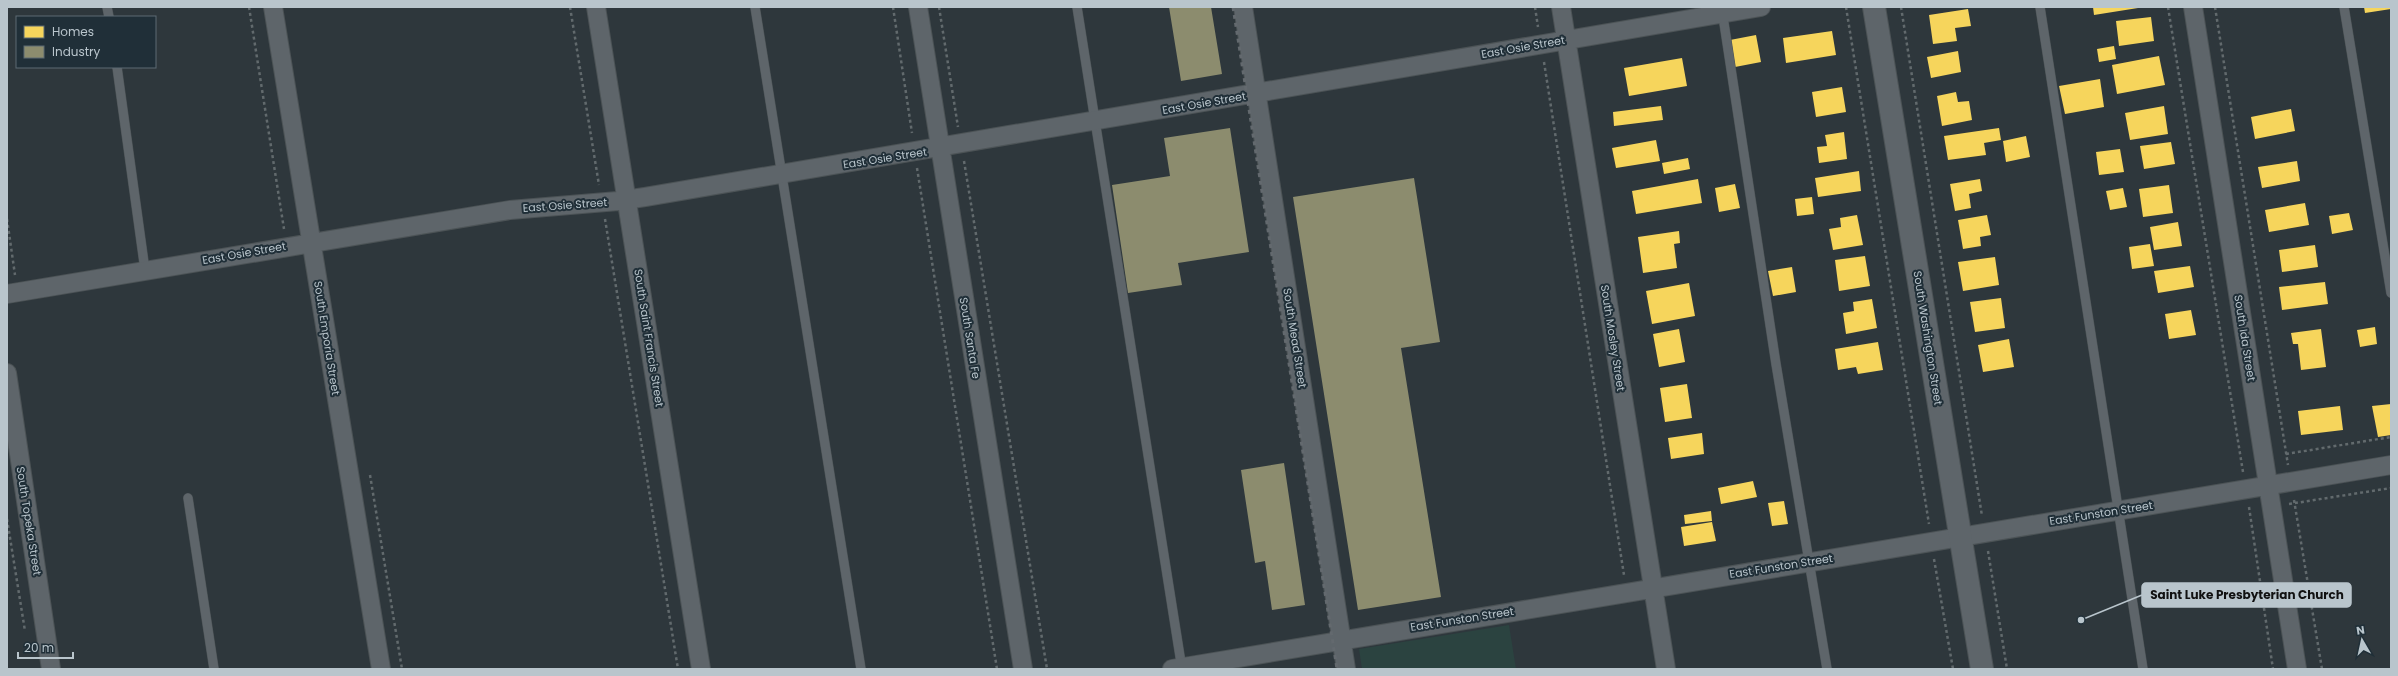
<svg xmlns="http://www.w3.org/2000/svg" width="2398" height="676" font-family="Poppins,sans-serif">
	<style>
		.green { fill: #2b4340 }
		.homes { fill: #f6d55c }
		.industry { fill: #8c8c6e }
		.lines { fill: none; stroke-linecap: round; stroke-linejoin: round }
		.service-casing { stroke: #4c5356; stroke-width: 10 }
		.minor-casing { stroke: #4c5356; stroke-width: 20 }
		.tertiary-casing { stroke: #4c5356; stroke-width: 24 }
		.path { stroke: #626a6d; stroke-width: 2.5; stroke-dasharray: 3 3; stroke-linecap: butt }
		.service { stroke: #5e656a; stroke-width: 9 }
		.minor { stroke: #5e656a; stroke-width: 18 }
		.tertiary { stroke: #5e656a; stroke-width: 22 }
		.rail { stroke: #63696e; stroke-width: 3; stroke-dasharray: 4 4; stroke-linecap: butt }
		.labels { text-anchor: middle; stroke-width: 4; stroke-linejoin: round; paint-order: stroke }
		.street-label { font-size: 11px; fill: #b9c5cc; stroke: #202f38 }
		.leader { fill: none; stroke: #b9c5cc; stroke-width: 1.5 }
		.callout-dot { fill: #b9c5cc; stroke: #202f38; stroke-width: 1.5 }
		.callout { fill: #b9c5cc; stroke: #b9c5cc; stroke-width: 1.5 }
		.callout-label { font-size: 12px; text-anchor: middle; font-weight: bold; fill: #111 }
	</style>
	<rect width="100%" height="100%" fill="#2e373c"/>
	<!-- green -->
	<path class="green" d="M1509,625L1516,669H1362L1359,649Z"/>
	<!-- homes -->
	<path class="homes" d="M2093,7H2138V8L2094,15Z
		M2364,7H2391V9L2365,13Z
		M1968,9L1971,26L1955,28L1957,41L1933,44L1929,15Z
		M2151,17L2154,41L2119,46L2116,21Z
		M1832,31L1836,55L1786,63L1783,38Z
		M1756,35L1761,62L1735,67L1730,40Z
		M2114,46L2116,59L2099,62L2097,49Z
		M1958,51L1961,72L1931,78L1927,57Z
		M2159,56L2165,85L2117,94L2112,65Z
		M1682,58L1687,86L1629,96L1624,68Z
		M2100,79L2104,107L2065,114L2059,86Z
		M1842,87L1846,112L1816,117L1812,92Z
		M1956,92L1958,102L1969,101L1972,120L1942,126L1937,96Z
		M1661,106L1663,120L1614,126L1613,112Z
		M2164,106L2168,134L2130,140L2125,113Z
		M2291,109L2295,131L2255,139L2251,117Z
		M1999,128L2001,140L1984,143L1986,155L1948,160L1944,136Z
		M1844,132L1847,159L1819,163L1817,147L1827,146L1825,135Z
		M2026,136L2030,157L2006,162L2003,141Z
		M1656,140L1660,161L1616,168L1612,148Z
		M2171,142L2175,164L2144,169L2140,146Z
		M2120,149L2124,172L2099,175L2096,152Z
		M1688,158L1690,169L1664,174L1662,163Z
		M2297,161L2300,181L2262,188L2258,167Z
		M1859,171L1861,191L1818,197L1815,178Z
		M1698,179L1702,203L1636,214L1632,191Z
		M1980,179L1982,191L1969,194L1971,208L1955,211L1950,184Z
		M1735,184L1740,208L1719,212L1715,188Z
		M2169,185L2173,213L2143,217L2139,189Z
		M2123,188L2127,207L2110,210L2106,191Z
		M1812,197L1814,214L1797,216L1795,199Z
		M2305,203L2309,225L2269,232L2265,210Z
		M2349,213L2353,230L2332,234L2329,216Z
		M1857,215L1863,245L1833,250L1829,229L1841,227L1840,218Z
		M1987,215L1991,235L1980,237L1981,246L1963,249L1958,220Z
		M2178,222L2182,246L2154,250L2150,227Z
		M1679,231L1680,243L1674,244L1677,268L1643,273L1638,237Z
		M2150,244L2154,266L2132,269L2129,247Z
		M2315,245L2318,267L2282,272L2279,250Z
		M1865,256L1870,286L1839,291L1835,260Z
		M1995,257L1999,285L1963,291L1958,262Z
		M2190,266L2194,287L2158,293L2154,271Z
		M1792,267L1796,292L1773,296L1768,271Z
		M2325,282L2328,304L2282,310L2279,287Z
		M1689,283L1695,316L1652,324L1646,291Z
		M2001,298L2005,328L1975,332L1970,302Z
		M1872,299L1877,328L1846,334L1843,313L1854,311L1853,302Z
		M2191,310L2196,335L2169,339L2165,314Z
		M2375,327L2377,344L2360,347L2357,330Z
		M1679,329L1685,362L1659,367L1653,334Z
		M2321,329L2326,367L2301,370L2298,344H2293L2291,333Z
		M2009,339L2014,367L1983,372L1978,345Z
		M1878,342L1883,370L1858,374L1856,367L1838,370L1835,349Z
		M1687,384L1692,418L1665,422L1660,388Z
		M2391,404V435L2378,437L2372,406Z
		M2340,406L2343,430L2301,435L2298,411Z
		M1702,433L1704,454L1671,459L1668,438Z
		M1753,481L1757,497L1721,504L1718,488Z
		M1784,501L1788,524L1772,526L1768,503Z
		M1711,511L1712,521L1685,524L1684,515Z
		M1712,522L1716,541L1684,546L1681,527Z"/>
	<!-- industry -->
	<path class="industry" d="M1169,7H1211L1222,74L1181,81Z
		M1230,128L1249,252L1178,263L1182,285L1128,293L1112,185L1170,176L1164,138Z
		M1414,178L1440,342L1401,348L1441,597L1358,610L1293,197Z
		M1284,463L1305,605L1272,610L1265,561L1255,563L1241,470Z"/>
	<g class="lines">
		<!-- service casing -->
		<g class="service-casing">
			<path id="service" d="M107,7L109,17
				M755,7L861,669
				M1077,7L1182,669
				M2040,7L2143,669
				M2344,7L2391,293
				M1722,10L1776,364L1827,669
				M117,67L145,270
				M188,498L214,669"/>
		</g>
		<!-- minor casing -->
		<g class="minor-casing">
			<path id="minor" d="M273,7L381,669
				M596,7L701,669
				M918,7L1023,669
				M1243,7L1346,669
				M1561,7L1666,669
				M2193,7L2297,669
				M7,294L510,210L618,201L645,197L1761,7
				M7,373L51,669
				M1172,669L2391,465"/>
		</g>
		<!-- tertiary casing -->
		<g class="tertiary-casing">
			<path id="tertiary" d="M1874,7L1982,669"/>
		</g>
		<!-- path -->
		<path class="path" d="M249,7L284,229
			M570,7L599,185
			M893,7L912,133
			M939,7L958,127
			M1535,7L1538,27
			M1846,7L1929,524
			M1901,7L1982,516
			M2168,7L2243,472
			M2215,7L2288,465
			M1544,62L1624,575
			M964,161L1047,669
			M917,168L997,669
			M7,219L15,275
			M605,219L678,669
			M2286,454L2391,437
			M370,475L402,669
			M2294,500L2322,669
			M2289,504L2391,488
			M2249,507L2273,669
			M7,519L25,631
			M1988,551L2007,669
			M1934,559L1953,669"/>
		<!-- service -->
		<use href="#service" class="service"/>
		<!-- minor -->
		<use href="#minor" class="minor"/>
		<!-- tertiary -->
		<use href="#tertiary" class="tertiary"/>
		<!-- rail -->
		<path class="rail" d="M1233,7L1337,669"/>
	</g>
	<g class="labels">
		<!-- street labels -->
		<g class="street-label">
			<text transform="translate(1523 47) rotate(-10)" y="4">East Osie Street</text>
			<text transform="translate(1204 103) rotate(-10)" y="4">East Osie Street</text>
			<text transform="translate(885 158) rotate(-9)" y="4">East Osie Street</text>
			<text transform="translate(565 205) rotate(-4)" y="4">East Osie Street</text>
			<text transform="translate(244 253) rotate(-10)" y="4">East Osie Street</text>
			<text transform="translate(327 338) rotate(81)" y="4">South Emporia Street</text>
			<text transform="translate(649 338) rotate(81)" y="4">South Saint Francis Street</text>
			<text transform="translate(970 338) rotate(81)" y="4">South Santa Fe</text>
			<text transform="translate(1295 338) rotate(81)" y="4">South Mead Street</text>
			<text transform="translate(1613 338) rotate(81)" y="4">South Mosley Street</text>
			<text transform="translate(1928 338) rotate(81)" y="4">South Washington Street</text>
			<text transform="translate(2245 338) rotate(81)" y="4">South Ida Street</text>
			<text transform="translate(2101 513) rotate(-9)" y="4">East Funston Street</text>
			<text transform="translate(29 521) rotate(81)" y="4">South Topeka Street</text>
			<text transform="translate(1781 566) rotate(-9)" y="4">East Funston Street</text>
			<text transform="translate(1462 619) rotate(-9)" y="4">East Funston Street</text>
		</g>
	</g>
	<!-- callouts -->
	<path class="leader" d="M2081 620L2142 595"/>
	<circle class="callout-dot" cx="2081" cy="620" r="4"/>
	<rect class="callout" x="2142" y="583" width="209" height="24" rx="4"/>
	<g class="callout-label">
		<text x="2247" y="599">Saint Luke Presbyterian Church</text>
	</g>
	<!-- border -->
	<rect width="2398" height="676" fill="none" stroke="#b9c5cc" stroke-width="16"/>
	<!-- legend -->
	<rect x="16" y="16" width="140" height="52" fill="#202f38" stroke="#5d6b73"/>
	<rect x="24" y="26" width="20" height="12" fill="#f6d55c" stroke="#5d6b73"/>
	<text x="52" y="36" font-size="12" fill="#b9c5cc">Homes</text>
	<rect x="24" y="46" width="20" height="12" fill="#8c8c6e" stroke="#5d6b73"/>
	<text x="52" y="56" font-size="12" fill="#b9c5cc">Industry</text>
	<!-- north arrow -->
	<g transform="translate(2362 640) rotate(351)" stroke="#202f38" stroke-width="3" paint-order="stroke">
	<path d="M0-3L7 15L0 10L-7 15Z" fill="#b9c5cc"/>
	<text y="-6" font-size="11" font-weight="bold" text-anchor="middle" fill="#b9c5cc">N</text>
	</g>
	<!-- scale -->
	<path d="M18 652v6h55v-6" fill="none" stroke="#b9c5cc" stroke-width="2"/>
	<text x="24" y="652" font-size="12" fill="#b9c5cc" stroke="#202f38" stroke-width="3" paint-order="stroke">20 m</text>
</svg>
